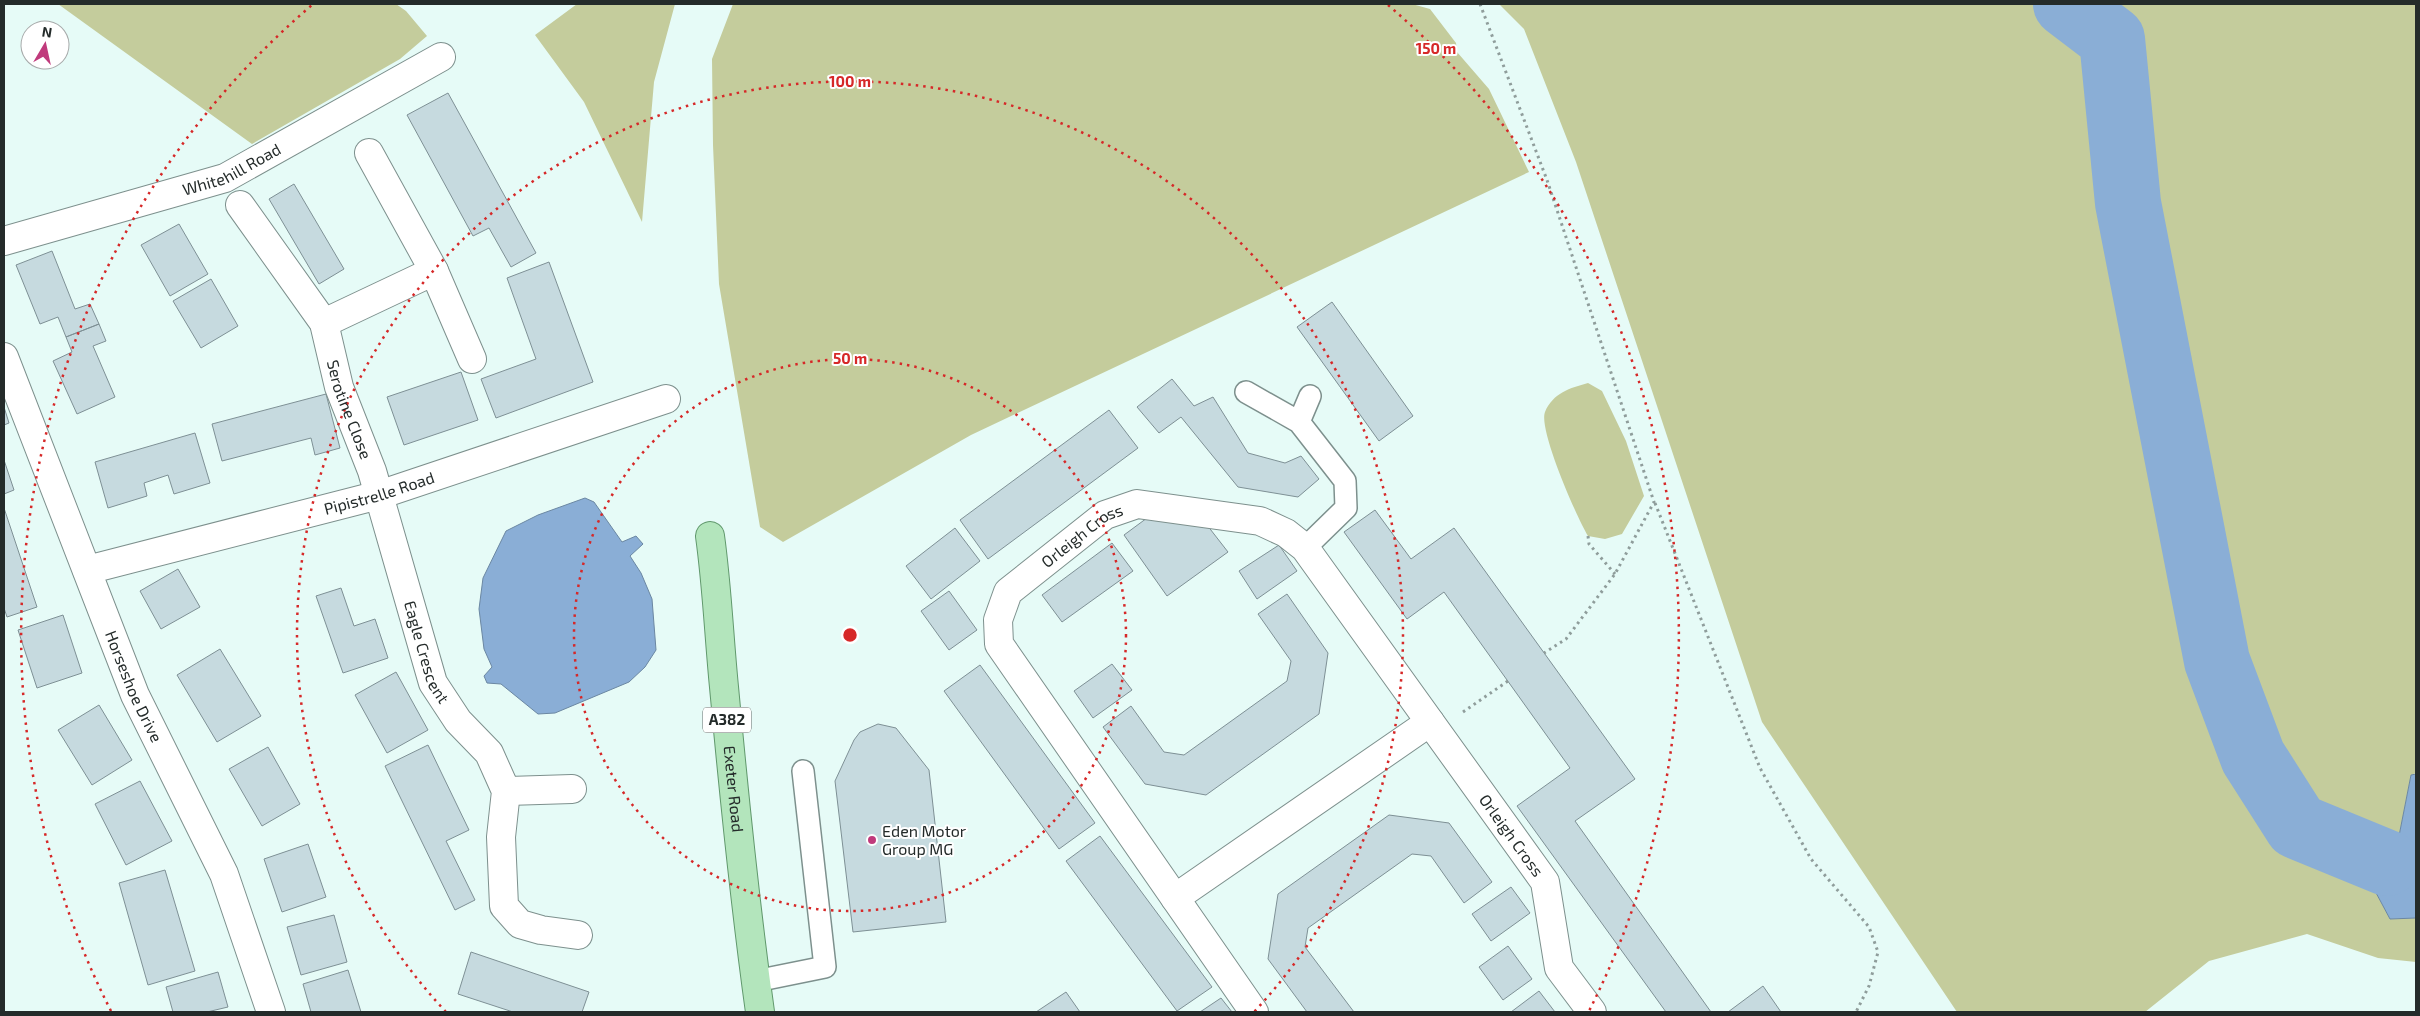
<svg xmlns="http://www.w3.org/2000/svg" width="2420" height="1016" font-family="'Exo 2',sans-serif">
	<style>
		.green { fill: #c4cc9c }
		.water { fill: #8aaed6; stroke: #6b87a2 }
		.lines { fill: none; stroke-linecap: round; stroke-linejoin: round }
		.river { stroke: #8aaed6; stroke-width: 66 }
		.building { fill: #c6dadf; stroke: #7e9095 }
		.lane-casing { stroke: #7d908d; stroke-width: 24 }
		.street-casing { stroke: #7d908d; stroke-width: 30 }
		.primary-casing { stroke: #60986c; stroke-width: 30 }
		.path { stroke: #8f9d9b; stroke-width: 3; stroke-dasharray: 2.5 4; stroke-linecap: butt }
		.lane { stroke: #fff; stroke-width: 21 }
		.street { stroke: #fff; stroke-width: 28 }
		.primary { stroke: #b3e5bc; stroke-width: 28 }
		.ring { fill: none; stroke: #d62828; stroke-width: 2.5; stroke-dasharray: 2.5 5 }
		.poi-dot { fill: #c03a7c; stroke: #fff; stroke-width: 2 }
		.labels { text-anchor: middle; stroke-width: 4; stroke-linejoin: round; paint-order: stroke }
		.shield { fill: #fff; stroke: #666b6a; stroke-width: 1 }
		.shield-label { font-size: 15px; font-weight: bold; fill: #242b2a }
		.street-label { font-size: 16px; fill: #242b2a; stroke: #fff }
		.poi-label { font-size: 16px; fill: #242b2a; stroke: #fff; text-anchor: start }
		.centre { fill: #d62828; stroke: #fff; stroke-width: 2.5 }
		.ring-label { font-size: 15px; text-anchor: middle; font-weight: bold; fill: #d62828; stroke: #fff; stroke-width: 4; stroke-linejoin: round; paint-order: stroke }
	</style>
	<rect width="100%" height="100%" fill="#e6fbf7"/>
	<!-- green -->
	<path class="green" d="M58,4H396L406,11L427,36L400,59L252,144Z
		M577,4H675L654,82L642,222L584,102L535,35Z
		M733,4H1412L1430,9L1456,43L1457,52L1489,89L1529,172L971,435L783,542L760,527L719,284L713,145L712,59Z
		M1499,4H2416V773L2411,775L2398,841L2374,889L2390,919L2416,918V962L2378,958L2307,934L2209,961L2145,1012H1957L1762,722L1576,162L1524,29Z
		M1588,383L1602,391L1626,441L1644,496L1622,534L1605,539L1588,536C1577,518 1538,429 1545,412C1553,393 1570,388 1588,383Z"/>
	<!-- water -->
	<path class="water" d="M585,498L594,502L622,542L636,536L643,544L630,556L641,573L652,599L656,650L645,667L629,682L555,713L538,714L501,684L487,683L484,676L492,667L484,649L479,609L483,578L506,531L538,515Z
		M2416,774V918L2390,919L2374,889L2398,841L2411,775Z"/>
	<g class="lines">
		<!-- river -->
		<path class="river" d="M2066,4L2112,39L2128,203L2217,661L2253,757L2297,826L2387,863"/>
	</g>
	<!-- building -->
	<path class="building" d="M448,93L536,253L511,267L489,228L473,236L407,115Z
		M294,184L344,269L319,284L269,199Z
		M179,224L208,274L170,296L141,245Z
		M52,251L75,309L90,304L99,324L66,337L58,317L40,324L16,265Z
		M549,262L593,382L496,418L481,379L536,359L507,278Z
		M211,279L238,326L201,348L173,301Z
		M1332,302L1413,416L1379,441L1297,327Z
		M99,324L106,341L93,346L115,397L77,414L53,361L72,352L66,337Z
		M461,372L478,420L404,445L387,397Z
		M1172,379L1194,406L1213,397L1248,453L1285,463L1301,456L1319,479L1298,497L1238,487L1181,417L1159,433L1137,407Z
		M326,394L340,448L315,455L311,438L222,461L212,424Z
		M4,407L9,423L4,425Z
		M1109,410L1138,448L988,559L960,520Z
		M195,433L210,483L174,494L168,475L144,483L147,496L108,508L95,462Z
		M4,460L14,490L4,494Z
		M4,508L37,607L7,617L4,608Z
		M1375,510L1411,559L1454,528L1635,779L1575,821L1711,1012H1666L1517,806L1570,768L1444,592L1407,619L1344,532Z
		M1147,518L1207,525L1228,552L1167,596L1124,535Z
		M955,528L980,561L931,599L906,566Z
		M1112,543L1133,571L1062,622L1042,595Z
		M1279,545L1297,571L1257,599L1239,571Z
		M178,569L200,607L161,629L140,591Z
		M341,588L354,626L375,619L388,658L343,673L316,596Z
		M949,591L977,630L949,650L921,611Z
		M1287,594L1328,653L1319,714L1206,795L1145,784L1103,727L1131,706L1164,752L1184,755L1287,681L1291,661L1258,614Z
		M63,615L82,673L37,688L18,630Z
		M220,649L261,716L217,742L177,675Z
		M1112,664L1132,690L1093,718L1074,691Z
		M980,665L1095,823L1059,849L944,691Z
		M396,672L428,730L387,753L355,695Z
		M99,705L132,760L92,785L58,730Z
		M878,724L896,728L929,770L946,922L853,932L835,781L854,740L860,732Z
		M428,745L469,830L446,841L475,900L455,910L385,766Z
		M268,747L300,804L262,826L229,769Z
		M140,781L172,841L126,865L95,804Z
		M1389,815L1449,823L1492,882L1464,903L1431,856L1412,854L1308,928L1305,947L1354,1012H1307L1268,959L1278,894Z
		M1100,836L1212,987L1177,1011L1066,861Z
		M308,844L326,897L282,912L264,859Z
		M165,870L195,971L148,985L119,883Z
		M1511,887L1530,913L1491,941L1472,914Z
		M334,915L347,962L301,975L287,927Z
		M1508,946L1532,979L1503,1000L1479,967Z
		M471,952L589,992L582,1012H513L458,994Z
		M348,970L361,1012H311L303,984Z
		M218,972L228,1007L207,1012H173L166,987Z
		M1763,986L1781,1012H1728Z
		M1539,991L1555,1012H1511Z
		M1066,992L1080,1012H1036Z
		M1221,998L1232,1012H1200Z"/>
	<g class="lines">
		<!-- lane casing -->
		<g class="lane-casing">
			<path id="lane" d="M1246,392L1299,422L1345,481L1346,508L1305,548
				M1299,422L1310,396
				M756,981L825,967L803,771"/>
		</g>
		<!-- street casing -->
		<g class="street-casing">
			<g id="street">
				<path d="M369,153L434,271L472,359"/>
				<path id="s1" d="M240,205L324,323L339,387L372,471L433,683L458,721L489,753L506,791L501,837L504,906L520,924L541,930L578,935"/>
				<path id="s2" d="M4,241L225,178L441,57"/>
				<path d="M324,323L434,271"/>
				<path id="s3" d="M4,357L135,695L224,874L271,1012"/>
				<path id="s4" d="M87,570L379,495L666,399"/>
				<path d="M506,791L572,789"/>
				<path d="M1175,898L1430,722"/>
				<path id="s5" d="M1254,1012L999,644L998,620L1008,592L1105,515L1137,504L1260,521L1286,533L1305,548L1545,882L1559,968L1592,1012"/>
			</g>
		</g>
		<!-- primary casing -->
		<g class="primary-casing">
			<g id="primary">
				<path id="s6" d="M710,536C717,586 719,636 724,687C734,796 745,904 760,1012"/>
			</g>
		</g>
		<!-- path -->
		<path class="path" d="M1480,4L1547,180L1654,502L1615,574L1566,639L1544,653
			M1655,503L1760,768L1811,859L1869,927L1878,952L1869,986L1856,1012
			M1588,536L1589,544L1615,574
			M1463,712L1508,681"/>
		<!-- lane -->
		<use href="#lane" class="lane"/>
		<!-- street -->
		<use href="#street" class="street"/>
		<!-- primary -->
		<use href="#primary" class="primary"/>
	</g>
	<!-- distance rings -->
	<g class="ring">
		<circle cx="850" cy="635" r="276"/>
		<path d="M446 1012A553 553 0 1 1 1254 1012"/>
		<path d="M111 1011A829 829 0 0 1 312 5M1388 5A829 829 0 0 1 1589 1011"/>
	</g>
	<!-- markers -->
	<circle class="poi-dot" cx="872" cy="840" r="5"/>
	<g class="labels">
		<!-- shield labels -->
		<rect class="shield" x="703" y="707.5" width="48" height="25" rx="4"/>
		<g class="shield-label">
			<text x="727" y="725">A382</text>
		</g>
		<!-- street labels -->
		<g class="street-label">
			<text dy="6" stroke="none"><textPath href="#s2" startOffset="239">Whitehill Road</textPath></text>
			<text dy="6" stroke="none"><textPath href="#s1" startOffset="235">Serotine Close</textPath></text>
			<text dy="6" stroke="none"><textPath href="#s4" startOffset="302">Pipistrelle Road</textPath></text>
			<text dy="6" stroke="none"><textPath href="#s5" startOffset="595">Orleigh Cross</textPath></text>
			<text dy="6" stroke="none"><textPath href="#s1" startOffset="490">Eagle Crescent</textPath></text>
			<text dy="6" stroke="none"><textPath href="#s3" startOffset="354">Horseshoe Drive</textPath></text>
			<text dy="6" stroke="none"><textPath href="#s6" startOffset="254">Exeter Road</textPath></text>
			<text dy="6" stroke="none"><textPath href="#s5" startOffset="1190">Orleigh Cross</textPath></text>
		</g>
		<!-- poi labels -->
		<g class="poi-label">
			<text x="882" y="837">Eden Motor<tspan x="882" dy="18">Group MG</tspan></text>
		</g>
	</g>
	<circle cx="850" cy="635" r="8" class="centre"/>
	<g class="ring-label">
		<text x="1436" y="54">150 m</text>
		<text x="850" y="87">100 m</text>
		<text x="850" y="364">50 m</text>
	</g>
	<!-- border -->
	<rect width="2420" height="1016" fill="none" stroke="#242b2a" stroke-width="10"/>
	<!-- north arrow -->
	<g transform="translate(45 45) rotate(9)"><circle r="24" fill="#ffffff" stroke="#a7aaaa"/>
	<path d="M0-4L9 19L0 12L-9 19Z" fill="#c03a7c"/>
	<text y="-8" font-size="14" font-weight="bold" text-anchor="middle" fill="#242b2a">N</text>
	</g>
</svg>
